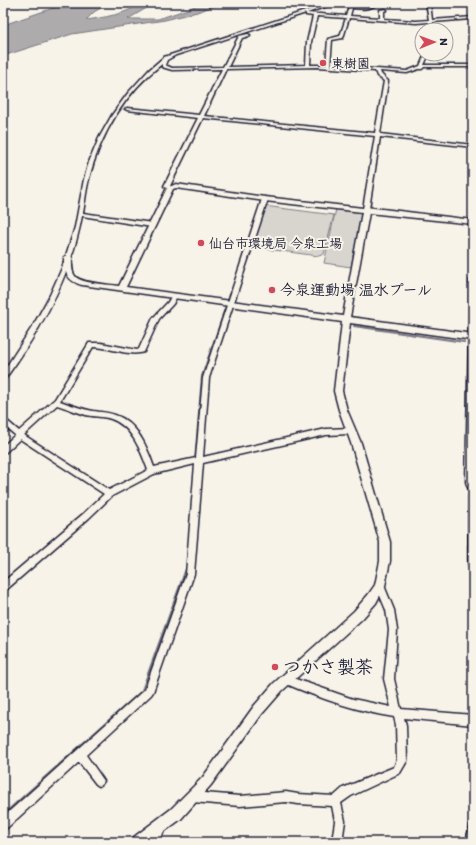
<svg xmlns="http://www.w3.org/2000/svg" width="476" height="845" font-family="Itim,'Klee One',sans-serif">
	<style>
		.green { fill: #d8d5cf; stroke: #7d7c85 }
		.water { fill: #aeabad; stroke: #76747f }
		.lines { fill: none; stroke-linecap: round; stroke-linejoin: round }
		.stream-far2 { stroke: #76747f; stroke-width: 1.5 }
		.stream-far1 { stroke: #76747f; stroke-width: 2 }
		.stream { stroke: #76747f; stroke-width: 2.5 }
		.street-casing { stroke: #22223b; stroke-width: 3 }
		.secondary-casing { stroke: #22223b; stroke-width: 3 }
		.street { fill: #f7f3e8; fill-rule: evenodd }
		.secondary { fill: #f7f3e8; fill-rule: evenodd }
		.poi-dot { fill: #d1495b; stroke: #f7f3e8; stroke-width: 1.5 }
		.labels { text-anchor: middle; stroke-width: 4; stroke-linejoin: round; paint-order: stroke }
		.far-poi-label { font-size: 13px; font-weight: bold; fill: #22223b; stroke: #f7f3e8; text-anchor: start }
		.poi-label { font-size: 15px; font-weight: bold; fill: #22223b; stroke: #f7f3e8; text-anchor: start }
		.near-poi-label { font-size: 18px; font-weight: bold; fill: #22223b; stroke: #f7f3e8; text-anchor: start }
	</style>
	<rect width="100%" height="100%" fill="#f7f3e8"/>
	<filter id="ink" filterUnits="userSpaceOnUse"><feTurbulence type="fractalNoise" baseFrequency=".025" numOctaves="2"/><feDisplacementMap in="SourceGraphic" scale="8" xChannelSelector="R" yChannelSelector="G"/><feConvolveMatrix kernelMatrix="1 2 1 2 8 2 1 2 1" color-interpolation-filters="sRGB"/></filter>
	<g filter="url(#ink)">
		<!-- green -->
		<path class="green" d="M264,206L334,215L324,254L319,256L251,247Z
			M336,209L362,212L351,267L324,263Z"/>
		<!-- water -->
		<path class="water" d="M68,3H109L94,12L86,20C101,18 129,14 140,3H151L150,6L128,19H158L191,8L199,3H222L197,12L165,20L72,34L3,56V25Z"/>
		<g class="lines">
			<!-- stream-far2 -->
			<path class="stream-far2" d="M222,316L225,308"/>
			<!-- stream-far1 -->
			<path class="stream-far1" d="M354,326L464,342
				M195,461L202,376L223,315
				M468,496V546"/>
			<!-- stream -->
			<path class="stream" d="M468,545V564L473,584
				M3,815L142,691L187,567
				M466,842L473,806"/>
			<!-- street casing -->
			<g class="street-casing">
				<path id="street" d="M330,3H336L307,13L346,16L350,3H354L353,6C358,7 363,8 368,6C372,5 373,3 378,3C371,10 362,9 352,8L350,16L380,18V10L385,9L387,10L384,11V19L416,21L429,20L426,3H430L432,20L473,17V31L471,30V19L433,22L432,30H428L429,22L416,23L349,18L343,38L332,40L330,66L407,71L420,66L425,54H429L424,65H473V67H424L422,69H419L407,73L380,71L381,74L388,81L380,134L473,145V147L380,137L369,209L366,211L363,209L375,136L203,118L170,186L173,188L172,189H168L164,186L198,118L127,110L125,109L127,108L199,115L222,69L172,70L162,67V64C125,92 100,135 89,179C86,190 85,202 83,213L152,223L155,225L152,227L82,216C71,276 41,330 5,379H3V372L34,324L50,295L62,268L75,227L84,179L89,162L99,138L112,115L128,93L149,70L164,57ZM306,13V15L313,16L307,42L306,65L228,67L242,38L249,36L250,35L248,34L239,36L223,67L172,68L165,65L167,60L176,55ZM317,16L346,18L340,36L328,39L326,65H310L311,42ZM318,67L375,71L377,76L384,81L375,133L204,116L226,69Z
					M265,197L268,199L209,378L203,457L326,429L351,428L353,429L355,431L353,433L351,434L326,435L203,463L194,574L153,692L151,695L86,755L102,778L104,781L102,784L99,786L96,784L79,762L7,828L3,829V817L145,689L186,574L195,464L154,474L112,496L89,518L6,590L3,591V582L83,514L104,494L20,439L6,452L3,453V446L15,435L3,425V418L5,419L19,431L55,399L89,343H101L137,350L139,349L153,318L168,302L172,295L174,294L177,296L173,304L159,319L144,352C130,357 109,347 93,347L60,401C71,405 82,409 93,411C100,412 108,412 115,415C137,422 147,447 154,467L196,458L203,378L262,199ZM57,405C67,408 76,412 86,415C94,417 103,416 111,419C132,426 141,451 148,470L109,490L24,435Z
					M473,278V494L470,493L466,482L470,280Z
					M473,507V567L470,566L469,563V510L470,508Z
					M380,582L383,583L394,610L397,630L394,679L401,709L473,715V725L404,718L406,725L407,761L400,773L351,796L341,803L345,821L342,842H332L335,821L332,806L298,804L286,802L240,806L192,802L188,801L187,797L188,793L192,792L240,796L286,792L298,794L334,796L343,788L394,767L397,760L396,725L394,717C356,711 319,698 284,683L282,680L284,677L287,676L353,699L391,707L384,679L389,630L386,610L376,586L377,583Z
					M160,822L164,823L165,827L160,842H150L156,823Z
					M473,828V842H466L469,829Z"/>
			</g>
			<!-- secondary casing -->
			<g class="secondary-casing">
				<path id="secondary" d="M176,184L265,197L363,208L366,207L473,220V224L369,213L350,317L473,334V340L350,323L342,391L347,410L361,443L390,542V561L385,586L376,603L362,619L282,691L262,714L211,785L181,819L150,842H132L134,837L171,809L203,777L254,706L274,683L354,611L368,595L375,585L380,561V542L351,443L339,410L334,391L342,322L82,285C67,281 64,272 64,257L68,255L72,257C72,263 71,271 75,276C81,284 109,284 119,286L167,188ZM176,188L265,201L362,212L343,316L126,287L173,189Z"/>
			</g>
			<!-- street -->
			<use href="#street" class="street"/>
			<!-- secondary -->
			<use href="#secondary" class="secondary"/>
		</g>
	</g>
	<!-- markers -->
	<g class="poi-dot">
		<circle cx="323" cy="63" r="4"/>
		<circle cx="201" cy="243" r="4"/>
		<circle cx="272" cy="290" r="4"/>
		<circle cx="275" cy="667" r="4"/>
	</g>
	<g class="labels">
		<!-- far-poi labels -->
		<g class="far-poi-label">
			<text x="331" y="68">東樹園</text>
			<text x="209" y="248">仙台市環境局 今泉工場</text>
		</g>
		<!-- poi labels -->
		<g class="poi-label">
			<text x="280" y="295">今泉運動場 温水プール</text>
		</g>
		<!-- near-poi labels -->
		<g class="near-poi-label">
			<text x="283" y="673">つかさ製茶</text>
		</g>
	</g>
	<!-- margin -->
	<rect width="476" height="845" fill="none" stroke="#f7f3e8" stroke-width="16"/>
	<rect x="8" y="8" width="460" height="829" fill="none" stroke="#22223b" stroke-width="1.5" filter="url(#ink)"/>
	<!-- north arrow -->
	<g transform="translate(434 42) rotate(89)"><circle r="19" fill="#f7f3e8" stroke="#a29fa3"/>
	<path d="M0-3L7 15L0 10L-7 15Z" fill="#d1495b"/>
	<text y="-6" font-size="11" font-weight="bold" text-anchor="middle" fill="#22223b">N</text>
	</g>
</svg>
